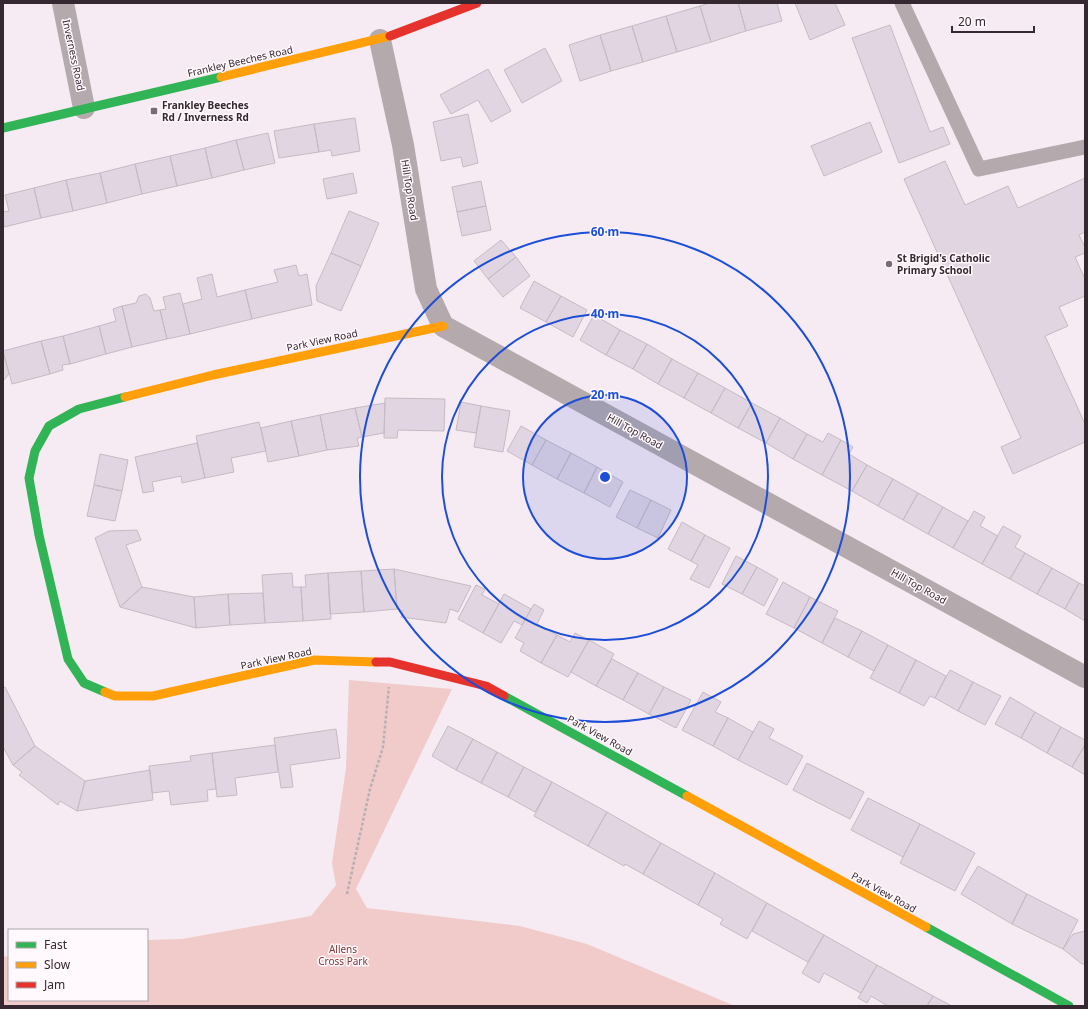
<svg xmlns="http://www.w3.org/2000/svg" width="1088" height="1009" font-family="'Noto Sans',sans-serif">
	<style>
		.green { fill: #f0cbca }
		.building { fill: #e1d5e2; stroke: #c4bbc4 }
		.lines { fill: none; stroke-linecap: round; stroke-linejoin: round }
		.path { stroke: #b8afb2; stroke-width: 2.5; stroke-dasharray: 3 2; stroke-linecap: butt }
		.lane { stroke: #b4aaad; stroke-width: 15 }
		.street { stroke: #b4aaad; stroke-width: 22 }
		.fast { stroke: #30b455; stroke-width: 9 }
		.slow { stroke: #ff9f0a; stroke-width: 9 }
		.jam { stroke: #e5322d; stroke-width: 9 }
		.ring { fill: none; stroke: #1d4ed8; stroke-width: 2 }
		.poi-dot { fill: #796c74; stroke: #fff8fc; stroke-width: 1.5 }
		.labels { text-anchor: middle; stroke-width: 3; stroke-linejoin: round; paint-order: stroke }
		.street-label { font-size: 10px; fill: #352830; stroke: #fff8fc }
		.poi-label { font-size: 10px; font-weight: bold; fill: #352830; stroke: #fff8fc; text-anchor: start }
		.park-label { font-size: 10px; fill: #823834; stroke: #fff8fc }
		.centre { fill: #1d4ed8; stroke: #fff8fc; stroke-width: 2 }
		.ring-label { font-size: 12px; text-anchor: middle; font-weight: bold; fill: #1d4ed8; stroke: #fff8fc; stroke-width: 3; stroke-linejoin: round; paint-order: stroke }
	</style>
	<rect width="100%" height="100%" fill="#f6ebf2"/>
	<!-- green -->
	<path class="green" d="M349,680L452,689L356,889L367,908L520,926L587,944L735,1006H3V956L9,957V1000H147V940L182,939L311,916L336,885L332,863L346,768Z"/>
	<!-- building -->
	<path class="building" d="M709,3H738L746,31L711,42L700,6Z
		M738,3H777L782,21L746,31Z
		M795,3H835L845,25L810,40Z
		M700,6L711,42L677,52L666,16Z
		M666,16L677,52L643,62L632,26Z
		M890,25L930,132L943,127L950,144L899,163L852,38Z
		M632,26L643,62L611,71L600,35Z
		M600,35L611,71L580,81L569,45Z
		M545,48L562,81L522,103L504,70Z
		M488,69L511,111L491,122L478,100L451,114L440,95Z
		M468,114L478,163L463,167L461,157L441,161L433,122Z
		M355,118L360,151L332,156L331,150L319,152L314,124Z
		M870,122L882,152L824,176L811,146Z
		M314,124L319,152L279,158L274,131Z
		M268,133L275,163L244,170L236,140Z
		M236,140L244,170L212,178L205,148Z
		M205,148L212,178L177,186L170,156Z
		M170,156L177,186L142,194L135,164Z
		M945,161L965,205L1008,186L1018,208L1085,178V232L1079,235L1085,247V253L1075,257L1085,279V296L1059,307L1068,326L1045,336L1085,424V442L1013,474L1001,447L1021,438L904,179Z
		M135,164L142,194L107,203L100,173Z
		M100,173L107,203L73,211L66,180Z
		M353,173L357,193L327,199L323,179Z
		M66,180L73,211L41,218L34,188Z
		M481,181L486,206L457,212L452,187Z
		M34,188L41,218L4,227L3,212L9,211L5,195Z
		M486,206L491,230L462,236L457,212Z
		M349,211L379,223L361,266L331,253Z
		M501,240L516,257L488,279L474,261Z
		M331,253L361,266L341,311L317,301L316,286Z
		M516,257L530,276L503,297L488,279Z
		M296,265L299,276L307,274L312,305L252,319L245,290L278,282L274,270Z
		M212,274L217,297L245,290L252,319L190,334L183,304L202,299L197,278Z
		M534,281L561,296L546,322L520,308Z
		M180,293L190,334L167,339L160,310L166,309L163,297Z
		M146,294L150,298L154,311L160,310L167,339L132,347L122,306L136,303L139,296Z
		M561,296L587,310L573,337L546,322Z
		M122,306L132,347L106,354L99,326L116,321L113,309Z
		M594,315L620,330L606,355L580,340Z
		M99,326L106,354L70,364L63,336Z
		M620,330L647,344L633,369L606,355Z
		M63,336L70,364L62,365L63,370L50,374L41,341Z
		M41,341L50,374L12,384L3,351Z
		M647,344L672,359L658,384L633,369Z
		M3,351L9,374L3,381Z
		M672,359L698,373L684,398L658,384Z
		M698,373L725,388L711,413L684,398Z
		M725,388L752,403L738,428L711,413Z
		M385,398L445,399L444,431L398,430L397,438H384Z
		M461,402L481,406L476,433L456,430Z
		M385,403L384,433L362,437L355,408Z
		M752,403L780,418L766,443L738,428Z
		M481,406L510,411L503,452L474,447Z
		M355,408L362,437L357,438L359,446L327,450L320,415Z
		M320,415L327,450L299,456L291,421Z
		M780,418L807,434L793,459L766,443Z
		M291,421L299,456L268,462L261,428Z
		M259,422L266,451L231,458L234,472L205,478L196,436Z
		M521,426L546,440L532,465L507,451Z
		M828,433L841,440L822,475L793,459L807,434L823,442Z
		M546,440L571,453L557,479L532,465Z
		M841,440L853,447L849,454L867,465L852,491L822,475Z
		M197,443L205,478L182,483L181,476L152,482L154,491L143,493L135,457Z
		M571,453L597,467L584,493L557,479Z
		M100,454L128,460L122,491L94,485Z
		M867,465L893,479L878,506L852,491Z
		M597,467L623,482L610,507L584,493Z
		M893,479L918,493L903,520L878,506Z
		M94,485L122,491L115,521L87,516Z
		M630,490L651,500L637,528L616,517Z
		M918,493L943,507L928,534L903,520Z
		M651,500L671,510L658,538L637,528Z
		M943,507L968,521L953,548L928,534Z
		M974,511L985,517L980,526L998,536L982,564L953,548Z
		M682,522L705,535L691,561L668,549Z
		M1003,526L1021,536L1015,547L1025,553L1010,579L982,564Z
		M137,530L141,540L126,545L142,587L120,607L95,538L109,531Z
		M705,535L730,548L709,588L690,579L698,565L691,561Z
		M1025,553L1052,568L1037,594L1010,579Z
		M736,556L757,567L742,594L722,584Z
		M757,567L778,579L764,606L742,594Z
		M1052,568L1079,583L1065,609L1037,594Z
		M394,569L471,586L458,612L450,609L446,623L401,617L403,611L397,609Z
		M394,569L397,609L364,612L361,571Z
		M361,571L364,612L330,614L328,573Z
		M292,573L293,587H301L303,621L265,623L262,575Z
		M328,573L331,619L303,621L301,587H306L305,575Z
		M783,582L810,597L794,628L766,614Z
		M1079,583L1085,586V621L1065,609Z
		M476,585L485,589L482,595L499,604L483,633L458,619Z
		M142,587L194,597L196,628L120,607Z
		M263,593L265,623L230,625L228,594Z
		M228,594L230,625L196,628L194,597Z
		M504,594L531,609L522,625L514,621L501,643L483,633Z
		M810,597L838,611L822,643L794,628Z
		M534,604L544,610L537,624L557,635L541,663L520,651L524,643L515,638Z
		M835,618L862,631L848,657L822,643Z
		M862,631L888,645L874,671L848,657Z
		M575,633L589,640L568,677L541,663L557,635L570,642Z
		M589,640L614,654L596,686L571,672Z
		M888,645L916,660L899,693L870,678Z
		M612,659L638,673L623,700L596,686Z
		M916,660L946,676L935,698L930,696L924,706L899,693Z
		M950,670L973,682L958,711L935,698Z
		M638,673L664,687L649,714L623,700Z
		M973,682L1001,696L985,725L958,711Z
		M5,687L35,746L13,765L3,747V688Z
		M664,687L691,700L676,728L649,714Z
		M703,692L721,702L715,712L728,718L713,746L682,730Z
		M1010,697L1035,712L1021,738L995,724Z
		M1035,712L1061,727L1047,753L1021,738Z
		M728,718L753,732L738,760L713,746Z
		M759,721L774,729L769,738L803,756L787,785L738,760Z
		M448,726L473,739L456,770L432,756Z
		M1061,727L1085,740V745L1072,767L1047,753Z
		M336,729L340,758L290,765L293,787L281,788L274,738Z
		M473,739L497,752L481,783L456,770Z
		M275,745L278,772L235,778L237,795L217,797L212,753Z
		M1085,745V775L1072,767Z
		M35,746L85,781L77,811L60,801L58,805L19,775L22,772L13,765Z
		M497,752L524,767L508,797L481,783Z
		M212,753L216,789L207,790L208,801L171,805L169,791L152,793L149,766L191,761L190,756Z
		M807,763L864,792L850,819L793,790Z
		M524,767L552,782L535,812L508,797Z
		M150,770L153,800L77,811L85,781Z
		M552,782L607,812L588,846L534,816Z
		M868,798L920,824L903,857L851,830Z
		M607,812L661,843L643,874L625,864L624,866L588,846Z
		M920,824L975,853L955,891L900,863Z
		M661,843L715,873L698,905L643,874Z
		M978,866L1027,894L1012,924L961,894Z
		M715,873L767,903L747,939L720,924L723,919L698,905Z
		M1027,894L1078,920L1063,949L1012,924Z
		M767,903L824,935L808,962L752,931Z
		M1085,931V964H1082L1063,949L1073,934Z
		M824,935L877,965L861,993L824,973L819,983L802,973Z
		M877,965L933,996L927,1006H888L871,996L867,1003L858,998Z
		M933,996L952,1006H927Z"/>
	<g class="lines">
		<!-- path -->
		<path class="path" d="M347,894L370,789L383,747L389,687"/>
		<!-- lane -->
		<path class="lane" d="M902,3L979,169L1085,147"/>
		<!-- street -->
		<path class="street" d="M63,3L84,108
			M380,40L403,145L426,289L443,326L1085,677"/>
		<!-- fast -->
		<path class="fast" d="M3,128L221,77
			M105,692L84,683L68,659L39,535L29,478L35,451L49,426L79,409L125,397
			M504,696L687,796
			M926,927L1069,1006"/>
		<!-- slow -->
		<path class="slow" d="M221,77L390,36
			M125,397L213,375L443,326
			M105,692L115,696H153L314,660L376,662
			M687,796L926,927"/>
		<!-- jam -->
		<path class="jam" d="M390,36L477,3
			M376,662H390L486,686L504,696"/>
	</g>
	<!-- distance rings -->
	<circle cx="605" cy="477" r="82" fill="#1d4ed8" fill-opacity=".12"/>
	<g class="ring">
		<circle cx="605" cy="477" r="82"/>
		<circle cx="605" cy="477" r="163"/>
		<circle cx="605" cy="477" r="245"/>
	</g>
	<!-- markers -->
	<g class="poi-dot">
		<rect x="150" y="107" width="8" height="8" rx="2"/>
		<circle cx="889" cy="264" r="4"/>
	</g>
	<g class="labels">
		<!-- street labels -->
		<g class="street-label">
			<text transform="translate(74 55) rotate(78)" y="4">Inverness Road</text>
			<text transform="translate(240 61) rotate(-13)" y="4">Frankley Beeches Road</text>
			<text transform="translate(410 190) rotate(81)" y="4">Hill Top Road</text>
			<text transform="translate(322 340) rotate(-12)" y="4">Park View Road</text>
			<text transform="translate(635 431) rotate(29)" y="4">Hill Top Road</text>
			<text transform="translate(919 586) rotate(29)" y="4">Hill Top Road</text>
			<text transform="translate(276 658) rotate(-12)" y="4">Park View Road</text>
			<text transform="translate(600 735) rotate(29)" y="4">Park View Road</text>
			<text transform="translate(884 892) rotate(29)" y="4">Park View Road</text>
		</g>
		<!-- poi labels -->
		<g class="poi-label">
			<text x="162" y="109">Frankley Beeches<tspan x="162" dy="12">Rd / Inverness Rd</tspan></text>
			<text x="897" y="262">St Brigid's Catholic<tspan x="897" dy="12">Primary School</tspan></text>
		</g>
		<!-- park labels -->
		<g class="park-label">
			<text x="343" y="953">Allens<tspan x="343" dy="12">Cross Park</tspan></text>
		</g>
	</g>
	<circle cx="605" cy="477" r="6" class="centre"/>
	<g class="ring-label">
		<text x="605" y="236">60 m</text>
		<text x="605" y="318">40 m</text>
		<text x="605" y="399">20 m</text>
	</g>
	<!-- border -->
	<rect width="1088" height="1009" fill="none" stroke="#352830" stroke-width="8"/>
	<!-- legend -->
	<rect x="8" y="929" width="140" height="72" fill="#fff8fc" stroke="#aea5aa"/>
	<rect x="16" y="942" width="20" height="6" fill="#30b455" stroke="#aea5aa"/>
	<text x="44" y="949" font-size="12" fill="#352830">Fast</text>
	<rect x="16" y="962" width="20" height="6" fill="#ff9f0a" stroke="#aea5aa"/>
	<text x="44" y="969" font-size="12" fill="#352830">Slow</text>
	<rect x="16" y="982" width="20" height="6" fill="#e5322d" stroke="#aea5aa"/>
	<text x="44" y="989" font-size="12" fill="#352830">Jam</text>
	<!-- scale -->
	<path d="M952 26v6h82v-6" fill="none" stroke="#352830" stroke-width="2"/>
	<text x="958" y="26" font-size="12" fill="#352830" stroke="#fff8fc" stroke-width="3" paint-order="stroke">20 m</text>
</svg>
